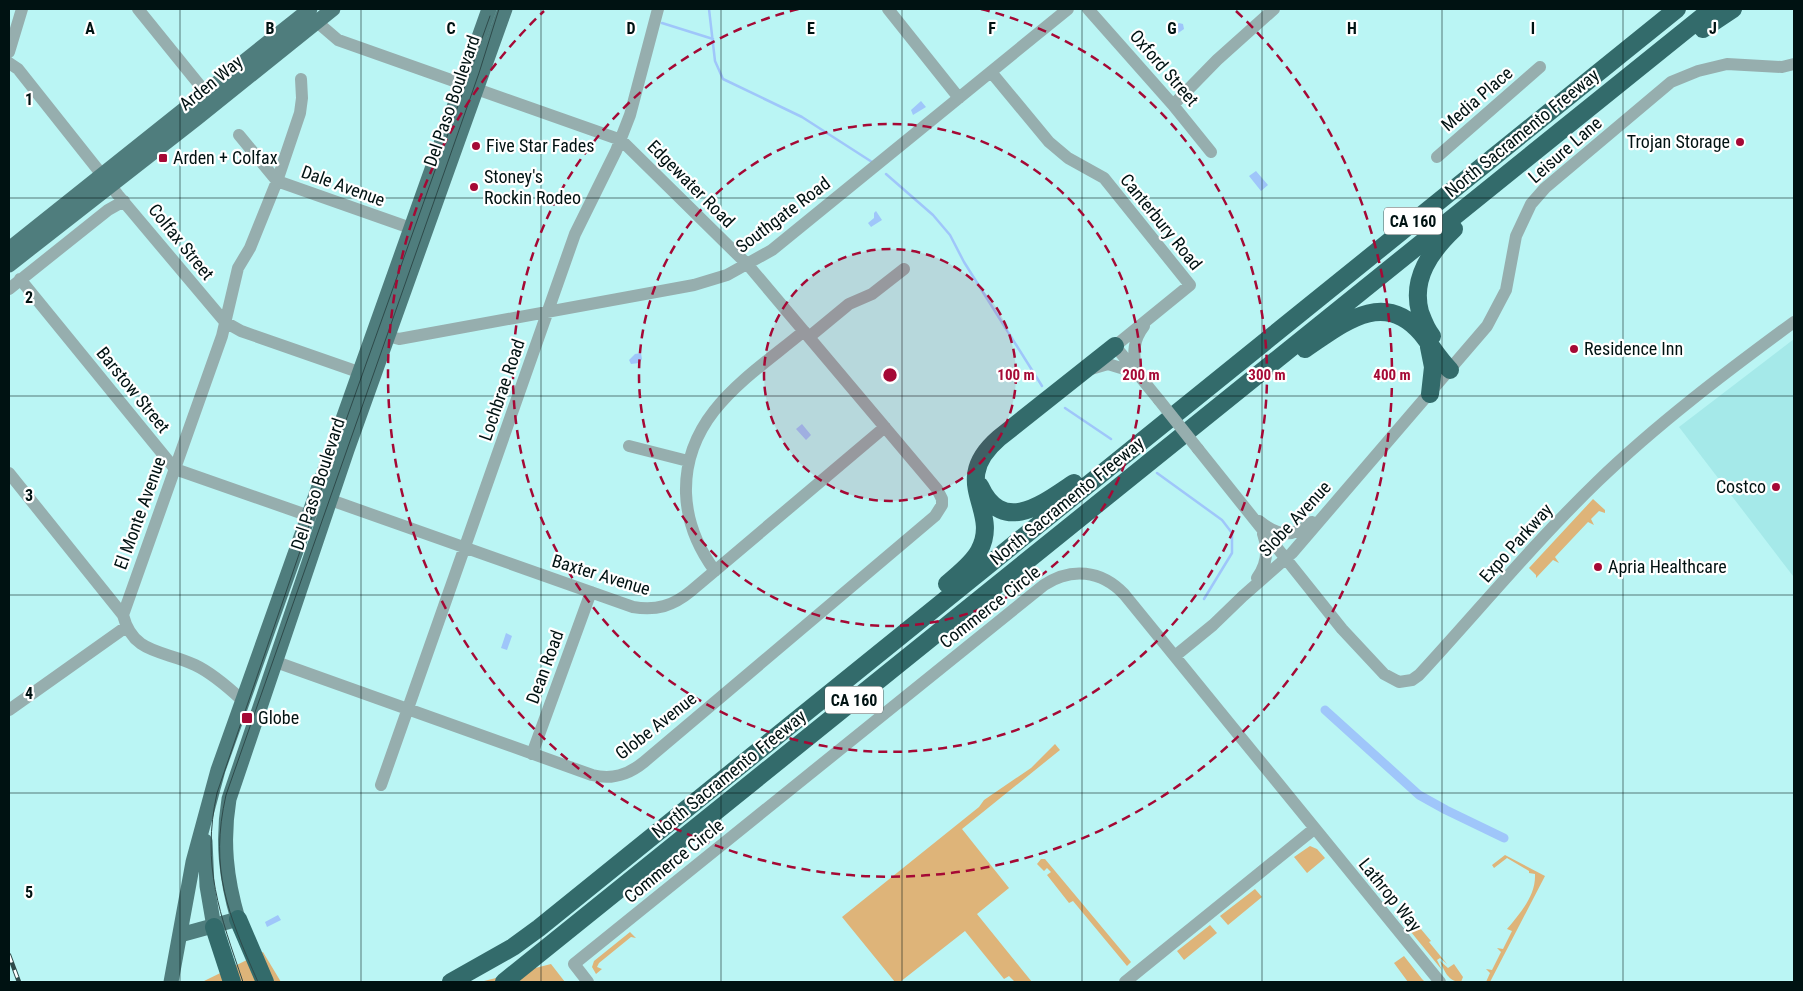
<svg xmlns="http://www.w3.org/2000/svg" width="1803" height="991" font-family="'Roboto Condensed',sans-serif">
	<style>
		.built { fill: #a5e9e9 }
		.green { fill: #deb479 }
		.water { fill: #9fc6fa }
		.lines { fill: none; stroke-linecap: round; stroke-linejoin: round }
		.stream { stroke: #9fc6fa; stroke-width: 2.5 }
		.canal { stroke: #9fc6fa; stroke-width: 9 }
		.minor { stroke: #96aeae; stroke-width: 12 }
		.major { stroke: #4f7d7d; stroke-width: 15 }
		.highway { stroke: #336b6b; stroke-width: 18 }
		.tram { stroke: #2e4a4a; stroke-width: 1 }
		.rail-casing { stroke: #2e4a4a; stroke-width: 4.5 }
		.rail { stroke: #fff; stroke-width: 2.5; stroke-dasharray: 8; stroke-linecap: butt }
		.minor-bridge { stroke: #96aeae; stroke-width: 12 }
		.grid { fill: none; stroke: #001212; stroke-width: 1; stroke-opacity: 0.55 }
		.ring { fill: none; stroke: #a50935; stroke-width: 2.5; stroke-dasharray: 9 6 }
		.poi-dot { fill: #a50935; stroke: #fff; stroke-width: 2 }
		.labels { text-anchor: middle; stroke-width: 4.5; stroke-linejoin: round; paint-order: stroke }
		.shield { fill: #fff; stroke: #4c5959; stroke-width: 1 }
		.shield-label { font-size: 16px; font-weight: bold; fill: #001212 }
		.street-label { font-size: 18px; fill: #001212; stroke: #fff }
		.poi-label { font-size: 18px; fill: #001212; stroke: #fff; text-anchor: start }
		.grid-label { font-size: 16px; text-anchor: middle; font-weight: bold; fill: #001212; stroke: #fff; stroke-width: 4.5; stroke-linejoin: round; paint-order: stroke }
		.centre { fill: #a50935; stroke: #fff; stroke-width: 2.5 }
		.ring-label { font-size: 15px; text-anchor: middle; font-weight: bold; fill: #a50935; stroke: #fff; stroke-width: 4.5; stroke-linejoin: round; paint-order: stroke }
	</style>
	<rect width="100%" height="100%" fill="#baf5f4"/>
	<!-- built -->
	<path class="built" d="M1794,339V576H1793L1679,427Z"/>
	<!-- green -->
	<path class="green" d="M1593,499L1605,510V513L1599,511L1591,519L1594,525L1588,522L1555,557L1559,563L1553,560L1536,578V575L1529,568Z
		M1055,744L1060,750L962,829L1009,888L977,914L1032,982H1015L1009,976L1004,979L965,931L900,982H895L842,917L979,807L984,800L1031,768Z
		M1310,846L1317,849L1325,858L1307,873L1294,857Z
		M1505,855L1545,876L1490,982H1486L1490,973L1486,969L1492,970L1501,952L1497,948L1503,949L1512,931L1507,929C1520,913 1536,896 1535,874L1529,873V871L1507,858L1494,868L1492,865Z
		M1041,859H1045L1131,962L1127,966L1073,901L1069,903L1047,875L1051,872L1047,868L1044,871L1037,864Z
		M1255,889L1262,897L1228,925L1220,916Z
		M1210,925L1217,933L1184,960L1177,951Z
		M1421,925L1420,928L1431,941L1429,942L1447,964L1440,958L1437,960L1442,970L1411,932Z
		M630,932L636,938L631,937L599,963L597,967L602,969L596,974L592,967L594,961Z
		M263,952L281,982H202Z
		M1404,956L1422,979L1425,982H1408L1394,963Z
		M1440,961L1448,968L1454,964L1463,977L1461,982C1448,982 1444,970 1440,961Z
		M551,964L565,982H480Z"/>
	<!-- water -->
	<path class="water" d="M1179,23L1183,24L1184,29L1174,36L1172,35L1170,30Z
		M921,101L926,107L913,115L911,110Z
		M1256,171L1268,185L1261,191L1249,176Z
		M876,211L882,220L871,227L868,223L874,218V213Z
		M641,353L642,359L639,363L631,364L629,360L635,354Z
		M802,424L811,435L806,440L796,429Z
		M506,633L512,636L507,650L501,648Z
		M278,915L281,920L267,927L265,922Z"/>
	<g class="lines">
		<!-- stream -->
		<path class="stream" d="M709,9L715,61L723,79L802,117L872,162
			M662,23L713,39
			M886,174L933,215L950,235L964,262L1042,386
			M1065,408L1111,439
			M1157,473L1222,520L1232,533V553L1204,599"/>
		<!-- canal -->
		<path class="canal" d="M1325,710L1419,795L1446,810L1504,838"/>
		<!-- minor -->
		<path class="minor" d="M138,9L206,93
			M888,9L959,98
			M1088,9L1173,105L1211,152
			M9,52L22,9
			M9,63L18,69L118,195L225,322L241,331L367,375
			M991,72L1049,142L1068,158L1104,178L1190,285L1115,346L1159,400
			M1173,105L1217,60L1274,9
			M239,135L277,181L419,231
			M1437,157L1540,67
			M20,279L175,469L318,519
			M9,289L108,210L124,201
			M379,334L399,339L694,285L727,275L772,250L1068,9
			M809,337L849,304L872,294L904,269
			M1091,369L1108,364L1134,372
			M1136,370C1133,353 1133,340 1144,326
			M629,446L688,461
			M1198,449L1342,629L1384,674L1399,682L1412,680L1419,675C1478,611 1534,543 1597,482C1657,424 1726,372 1794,322
			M9,473L123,615
			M322,497L633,607C656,611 673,606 691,591L885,427
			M1259,521C1279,537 1292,538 1312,522
			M715,571C698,548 687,522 686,493C684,414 750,376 804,331
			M1257,578C1267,564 1269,550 1263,534
			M1175,656L1213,625L1243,596L1292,553L1487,326L1506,290L1516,236L1531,204L1545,188L1671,82L1698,71L1727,64L1782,67L1794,64
			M276,662L592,775C612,780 628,775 644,762L935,516L942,505V499L937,489L748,265L621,140L338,40L317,22
			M242,700C229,688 212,673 195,665C164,650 133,655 123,615L222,336L238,268L250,248L277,181L300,113L302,98L301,79
			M9,710L126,627
			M532,754L591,592
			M381,785L575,234L616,151L630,115L658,9
			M588,982L574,964L1044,585C1071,567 1101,570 1124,594L1440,982
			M1125,982L1314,829"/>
		<!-- major -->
		<path class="major" d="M9,249L310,9
			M9,265L197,118L333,9
			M205,841L207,886L214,927
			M180,935L238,919C226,878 222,841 229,799L347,450L505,9
			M171,982L193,862L218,770L489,9"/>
		<!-- highway -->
		<path class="highway" d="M1703,29L1733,9
			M1432,336C1426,329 1423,320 1420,312C1411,278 1431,251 1454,229
			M1429,347L1433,367L1430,394
			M1305,349C1341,325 1383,288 1421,333C1431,345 1438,358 1450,370
			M980,486C1003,536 1044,503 1074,483
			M947,584C958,574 972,564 979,551C1002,509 947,483 999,438L1115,346
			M238,919L265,982
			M214,927L232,982
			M451,982L513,947L539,928L1677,9
			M504,982L1712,9"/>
		<!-- tram -->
		<path class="tram" d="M243,982C220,914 201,866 217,793L319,496L490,16
			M258,982C228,914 209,870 226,795L479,73L499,9"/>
		<!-- rail casing -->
		<g class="rail-casing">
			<path id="rail" d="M9,955L19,982"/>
		</g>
		<!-- rail -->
		<use href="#rail" class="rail"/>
		<!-- minor-bridge -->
		<path class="minor-bridge" d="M1159,400L1198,449"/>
	</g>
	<!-- grid -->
	<path class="grid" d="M180,9V982M361,9V982M541,9V982M721,9V982M902,9V982M1082,9V982M1262,9V982M1442,9V982M1623,9V982M9,198H1794M9,396H1794M9,595H1794M9,793H1794"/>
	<!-- distance rings -->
	<circle cx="890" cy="375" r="126" fill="#a50935" fill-opacity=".12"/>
	<g class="ring">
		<circle cx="890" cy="375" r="126"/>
		<circle cx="890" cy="375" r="251"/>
		<path d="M981 9A377 377 0 1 1 799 9"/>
		<path d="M1236 11A502 502 0 1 1 544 11"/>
	</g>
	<!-- markers -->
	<g class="poi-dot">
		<circle cx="1740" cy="142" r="5"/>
		<circle cx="476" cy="146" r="5"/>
		<rect x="158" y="153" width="10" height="10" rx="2.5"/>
		<circle cx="474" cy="187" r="5"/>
		<circle cx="1574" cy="349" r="5"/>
		<circle cx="1776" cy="487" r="5"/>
		<circle cx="1598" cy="567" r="5"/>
		<rect x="241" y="712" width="12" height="12" rx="2.5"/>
	</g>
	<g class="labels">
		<!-- shield labels -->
		<g class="shield">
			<rect x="1384" y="207.5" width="58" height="27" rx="4"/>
			<rect x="825" y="686.5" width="58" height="27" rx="4"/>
		</g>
		<g class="shield-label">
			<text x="1413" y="227">CA 160</text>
			<text x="854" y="706">CA 160</text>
		</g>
		<!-- street labels -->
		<g class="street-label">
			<text transform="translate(1164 68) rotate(49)" y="6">Oxford Street</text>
			<text transform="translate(211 83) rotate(-39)" y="6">Arden Way</text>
			<text transform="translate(1477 99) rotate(-41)" y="6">Media Place</text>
			<text transform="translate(452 101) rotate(-71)" y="6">Del Paso Boulevard</text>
			<text transform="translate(1522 133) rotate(-39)" y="6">North Sacramento Freeway</text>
			<text transform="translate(1565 150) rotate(-41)" y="6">Leisure Lane</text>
			<text transform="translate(691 184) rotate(45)" y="6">Edgewater Road</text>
			<text transform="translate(343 186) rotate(20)" y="6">Dale Avenue</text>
			<text transform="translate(783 215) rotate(-37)" y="6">Southgate Road</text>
			<text transform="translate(1161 222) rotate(51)" y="6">Canterbury Road</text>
			<text transform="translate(181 242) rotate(51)" y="6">Colfax Street</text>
			<text transform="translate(133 390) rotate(51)" y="6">Barstow Street</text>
			<text transform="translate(502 390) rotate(-71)" y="6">Lochbrae Road</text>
			<text transform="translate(318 484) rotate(-72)" y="6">Del Paso Boulevard</text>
			<text transform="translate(1067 501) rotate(-39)" y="6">North Sacramento Freeway</text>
			<text transform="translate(140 513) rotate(-70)" y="6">El Monte Avenue</text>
			<text transform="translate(1295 519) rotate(-47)" y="6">Slobe Avenue</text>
			<text transform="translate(1516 543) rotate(-48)" y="6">Expo Parkway</text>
			<text transform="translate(601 575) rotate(17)" y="6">Baxter Avenue</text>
			<text transform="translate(990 607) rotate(-38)" y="6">Commerce Circle</text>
			<text transform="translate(545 667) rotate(-70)" y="6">Dean Road</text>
			<text transform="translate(656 726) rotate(-38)" y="6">Globe Avenue</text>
			<text transform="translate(729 774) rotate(-39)" y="6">North Sacramento Freeway</text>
			<text transform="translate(674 861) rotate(-39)" y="6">Commerce Circle</text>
			<text transform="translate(1390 895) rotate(51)" y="6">Lathrop Way</text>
		</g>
		<!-- poi labels -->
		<g class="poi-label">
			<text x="1730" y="148" text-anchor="end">Trojan Storage</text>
			<text x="486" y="152">Five Star Fades</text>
			<text x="173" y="164">Arden + Colfax</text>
			<text x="484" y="183">Stoney's<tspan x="484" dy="21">Rockin Rodeo</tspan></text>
			<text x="1584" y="355">Residence Inn</text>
			<text x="1766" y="493" text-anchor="end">Costco</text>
			<text x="1608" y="573">Apria Healthcare</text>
			<text x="258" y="724">Globe</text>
		</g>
	</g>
	<g class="grid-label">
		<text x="90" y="34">A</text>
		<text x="270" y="34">B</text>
		<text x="451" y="34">C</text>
		<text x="631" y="34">D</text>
		<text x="811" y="34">E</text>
		<text x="992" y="34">F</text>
		<text x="1172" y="34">G</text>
		<text x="1352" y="34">H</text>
		<text x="1533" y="34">I</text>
		<text x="1713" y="34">J</text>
		<text x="29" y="105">1</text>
		<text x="29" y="303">2</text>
		<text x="29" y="501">3</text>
		<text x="29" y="699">4</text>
		<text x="29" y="898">5</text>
	</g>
	<circle cx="890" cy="375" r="8" class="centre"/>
	<g class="ring-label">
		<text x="1016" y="380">100 m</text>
		<text x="1141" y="380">200 m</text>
		<text x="1267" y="380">300 m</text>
		<text x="1392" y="380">400 m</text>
	</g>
	<!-- border -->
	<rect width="1803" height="991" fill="none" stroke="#001212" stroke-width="20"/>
</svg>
